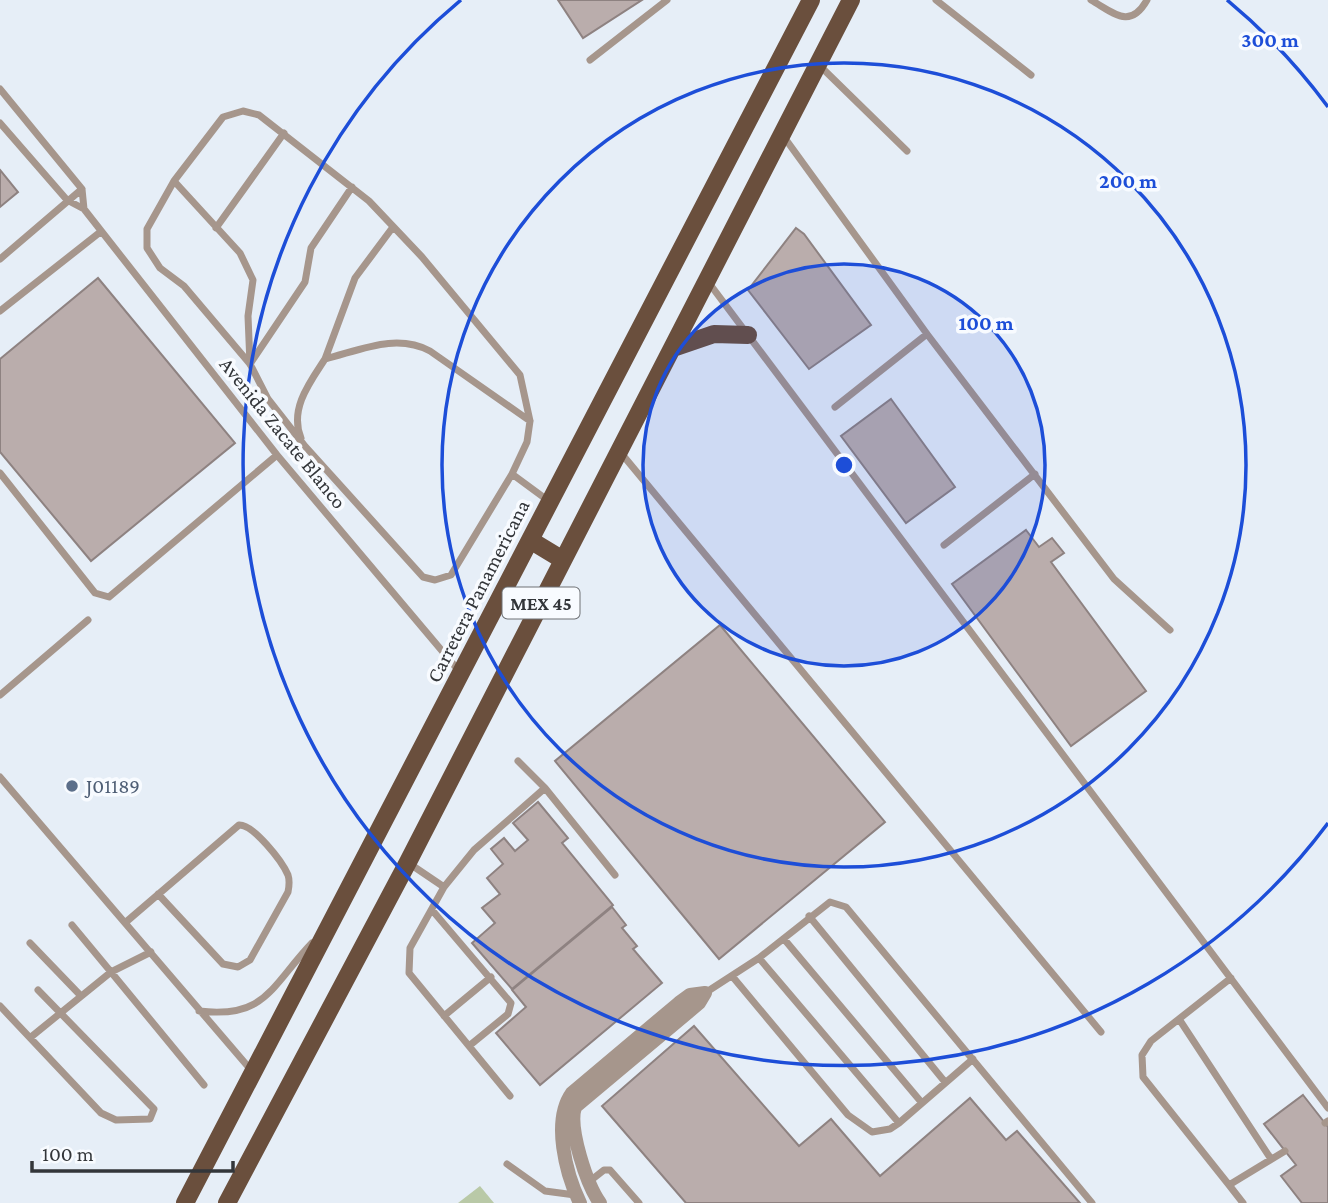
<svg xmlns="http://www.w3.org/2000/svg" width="1328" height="1203" font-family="'Crimson Pro',serif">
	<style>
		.green { fill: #b9c9a7 }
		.building { fill: #baadac; stroke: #8e8281; stroke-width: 2 }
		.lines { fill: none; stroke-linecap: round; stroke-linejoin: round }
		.lane { stroke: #a6968c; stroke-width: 7 }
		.street { stroke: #a6968c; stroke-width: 14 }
		.primary { stroke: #6a4f3d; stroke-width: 18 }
		.ring { fill: none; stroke: #1d4ed8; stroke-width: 3.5 }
		.service-dot { fill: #5c6f8a; stroke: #f8fbff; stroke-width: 2.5 }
		.labels { text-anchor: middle; stroke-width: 7; stroke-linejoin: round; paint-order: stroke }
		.shield { fill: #f8fbff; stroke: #6e7175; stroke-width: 2 }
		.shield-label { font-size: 19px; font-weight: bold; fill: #33363a }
		.street-label { font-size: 21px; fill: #33363a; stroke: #f8fbff }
		.service-label { font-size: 21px; fill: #4e5e75; stroke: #f8fbff; text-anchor: start }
		.centre { fill: #1d4ed8; stroke: #f8fbff; stroke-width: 3.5 }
		.ring-label { font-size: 21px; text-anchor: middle; font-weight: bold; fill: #1d4ed8; stroke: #f8fbff; stroke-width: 7; stroke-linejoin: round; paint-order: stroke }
	</style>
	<rect width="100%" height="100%" fill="#e6eef7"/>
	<!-- green -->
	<path class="green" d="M480,1186L494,1203H458Z"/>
	<!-- building -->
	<path class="building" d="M558,0H642L583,38Z
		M0,170L18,192L0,207Z
		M796,228L804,234L871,325L809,369L748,290Z
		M98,278L235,443L91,561L0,452V359Z
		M891,399L955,487L906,523L841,436Z
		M1026,530L1039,547L1052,538L1064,553L1051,562L1146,691L1071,746L952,584Z
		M720,625L885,822L719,959L555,761Z
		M538,802L568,838L562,843L613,905L512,989L472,943L495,923L482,908L500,894L487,878L503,864L491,849L504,838L515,851L528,840L513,823Z
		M612,907L626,925L622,928L637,946L633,949L662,983L540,1085L496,1033L526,1007L512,990Z
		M694,1026L799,1146L831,1119L880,1176L970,1098L1006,1140L1017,1131L1080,1203H686L602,1106Z
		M1303,1095L1328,1127V1203H1302L1281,1176L1296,1165L1264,1124Z"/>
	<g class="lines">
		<!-- lane -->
		<path class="lane" d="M936,0L1031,75
			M1091,0C1114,13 1130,30 1147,0
			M590,60L667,0
			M818,64L907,151
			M0,89L82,189L84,209
			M0,123L67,200L84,209L277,455L459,671
			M784,137L927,334L1114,579L1170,630
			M174,181L240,253L253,280L248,316L250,364
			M216,228L284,133
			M0,259L82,189
			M709,283L1328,1108
			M0,311L99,233
			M325,359L355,278L393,227
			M250,364L305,282L311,248L352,187
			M835,407L927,334
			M301,438C289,409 310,382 325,359C361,350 396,333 430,351L530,421
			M621,453L1101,1032
			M0,473L95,593L109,597L277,455
			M512,474L451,575L435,580L423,577L304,445L268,399L250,364L184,286L160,268L147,248V229L174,181L223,117L243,111L259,115L369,201L422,257L520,375L530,421L527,442L512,474L550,502
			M944,545L1035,474
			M0,695L88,620
			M518,761L545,788L615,875
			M0,777L251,1070
			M410,864L444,887
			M432,910L511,1003L508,1014L469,1046
			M809,916L945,1082
			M126,922L239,825C253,824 282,861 288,875C290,881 289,887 288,892L250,960L238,967L223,964L158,894
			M72,925L111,972L151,952
			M784,939L922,1103
			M30,943L81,996
			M759,958L899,1123
			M732,976L848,1115L872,1132L890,1129L899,1123L973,1059
			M1231,978L1151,1041L1142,1055L1143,1077L1229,1185L1285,1151
			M705,993L759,958L830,902L846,907L1092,1203
			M0,1006L101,1113L116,1120L150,1119L154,1109L38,990
			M199,1011C266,1019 271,986 312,943
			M444,1016L491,977
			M1179,1019L1271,1159
			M31,1037L111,972L204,1085
			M510,1096L409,973L410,948L444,887L474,850L545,788
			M1325,1123L1328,1121
			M507,1164L545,1191L575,1195
			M590,1181L604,1170H610L639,1203
			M1229,1185L1243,1203"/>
		<!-- street -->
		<path class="street" d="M580,1203C566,1174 552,1121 572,1093L679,1003L690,995L705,993
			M600,1203C587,1185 568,1128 575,1107L699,1003L705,993"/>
		<!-- primary -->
		<path class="primary" d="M673,348L714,334L748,335
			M530,540L563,560
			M185,1203L811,0
			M227,1203L408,862L851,0"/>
	</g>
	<!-- distance rings -->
	<circle cx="844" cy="465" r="201" fill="#1d4ed8" fill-opacity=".12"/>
	<g class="ring">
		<circle cx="844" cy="465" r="201"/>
		<circle cx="844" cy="465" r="402"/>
		<path d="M1328 823A602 602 0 1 1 461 0M1227 0A602 602 0 0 1 1328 107"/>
	</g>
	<!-- markers -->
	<circle class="service-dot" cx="72" cy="786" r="7"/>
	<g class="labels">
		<!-- shield labels -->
		<rect class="shield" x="502.5" y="587.5" width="77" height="31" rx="5"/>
		<g class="shield-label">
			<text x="541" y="610">MEX 45</text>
		</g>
		<!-- street labels -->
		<g class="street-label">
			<text transform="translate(283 433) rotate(51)" y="7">Avenida Zacate Blanco</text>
			<text transform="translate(478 591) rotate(-63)" y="7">Carretera Panamericana</text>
		</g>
		<!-- service labels -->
		<g class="service-label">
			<text x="86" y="793">J01189</text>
		</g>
	</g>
	<circle cx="844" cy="465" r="10" class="centre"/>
	<g class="ring-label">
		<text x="1270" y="47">300 m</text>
		<text x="1128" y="188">200 m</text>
		<text x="986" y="330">100 m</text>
	</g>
	<!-- scale -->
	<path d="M32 1161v10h201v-10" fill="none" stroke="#33363a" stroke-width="3.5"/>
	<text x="42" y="1161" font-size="21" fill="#33363a" stroke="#f8fbff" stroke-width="5" paint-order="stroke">100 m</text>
</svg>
